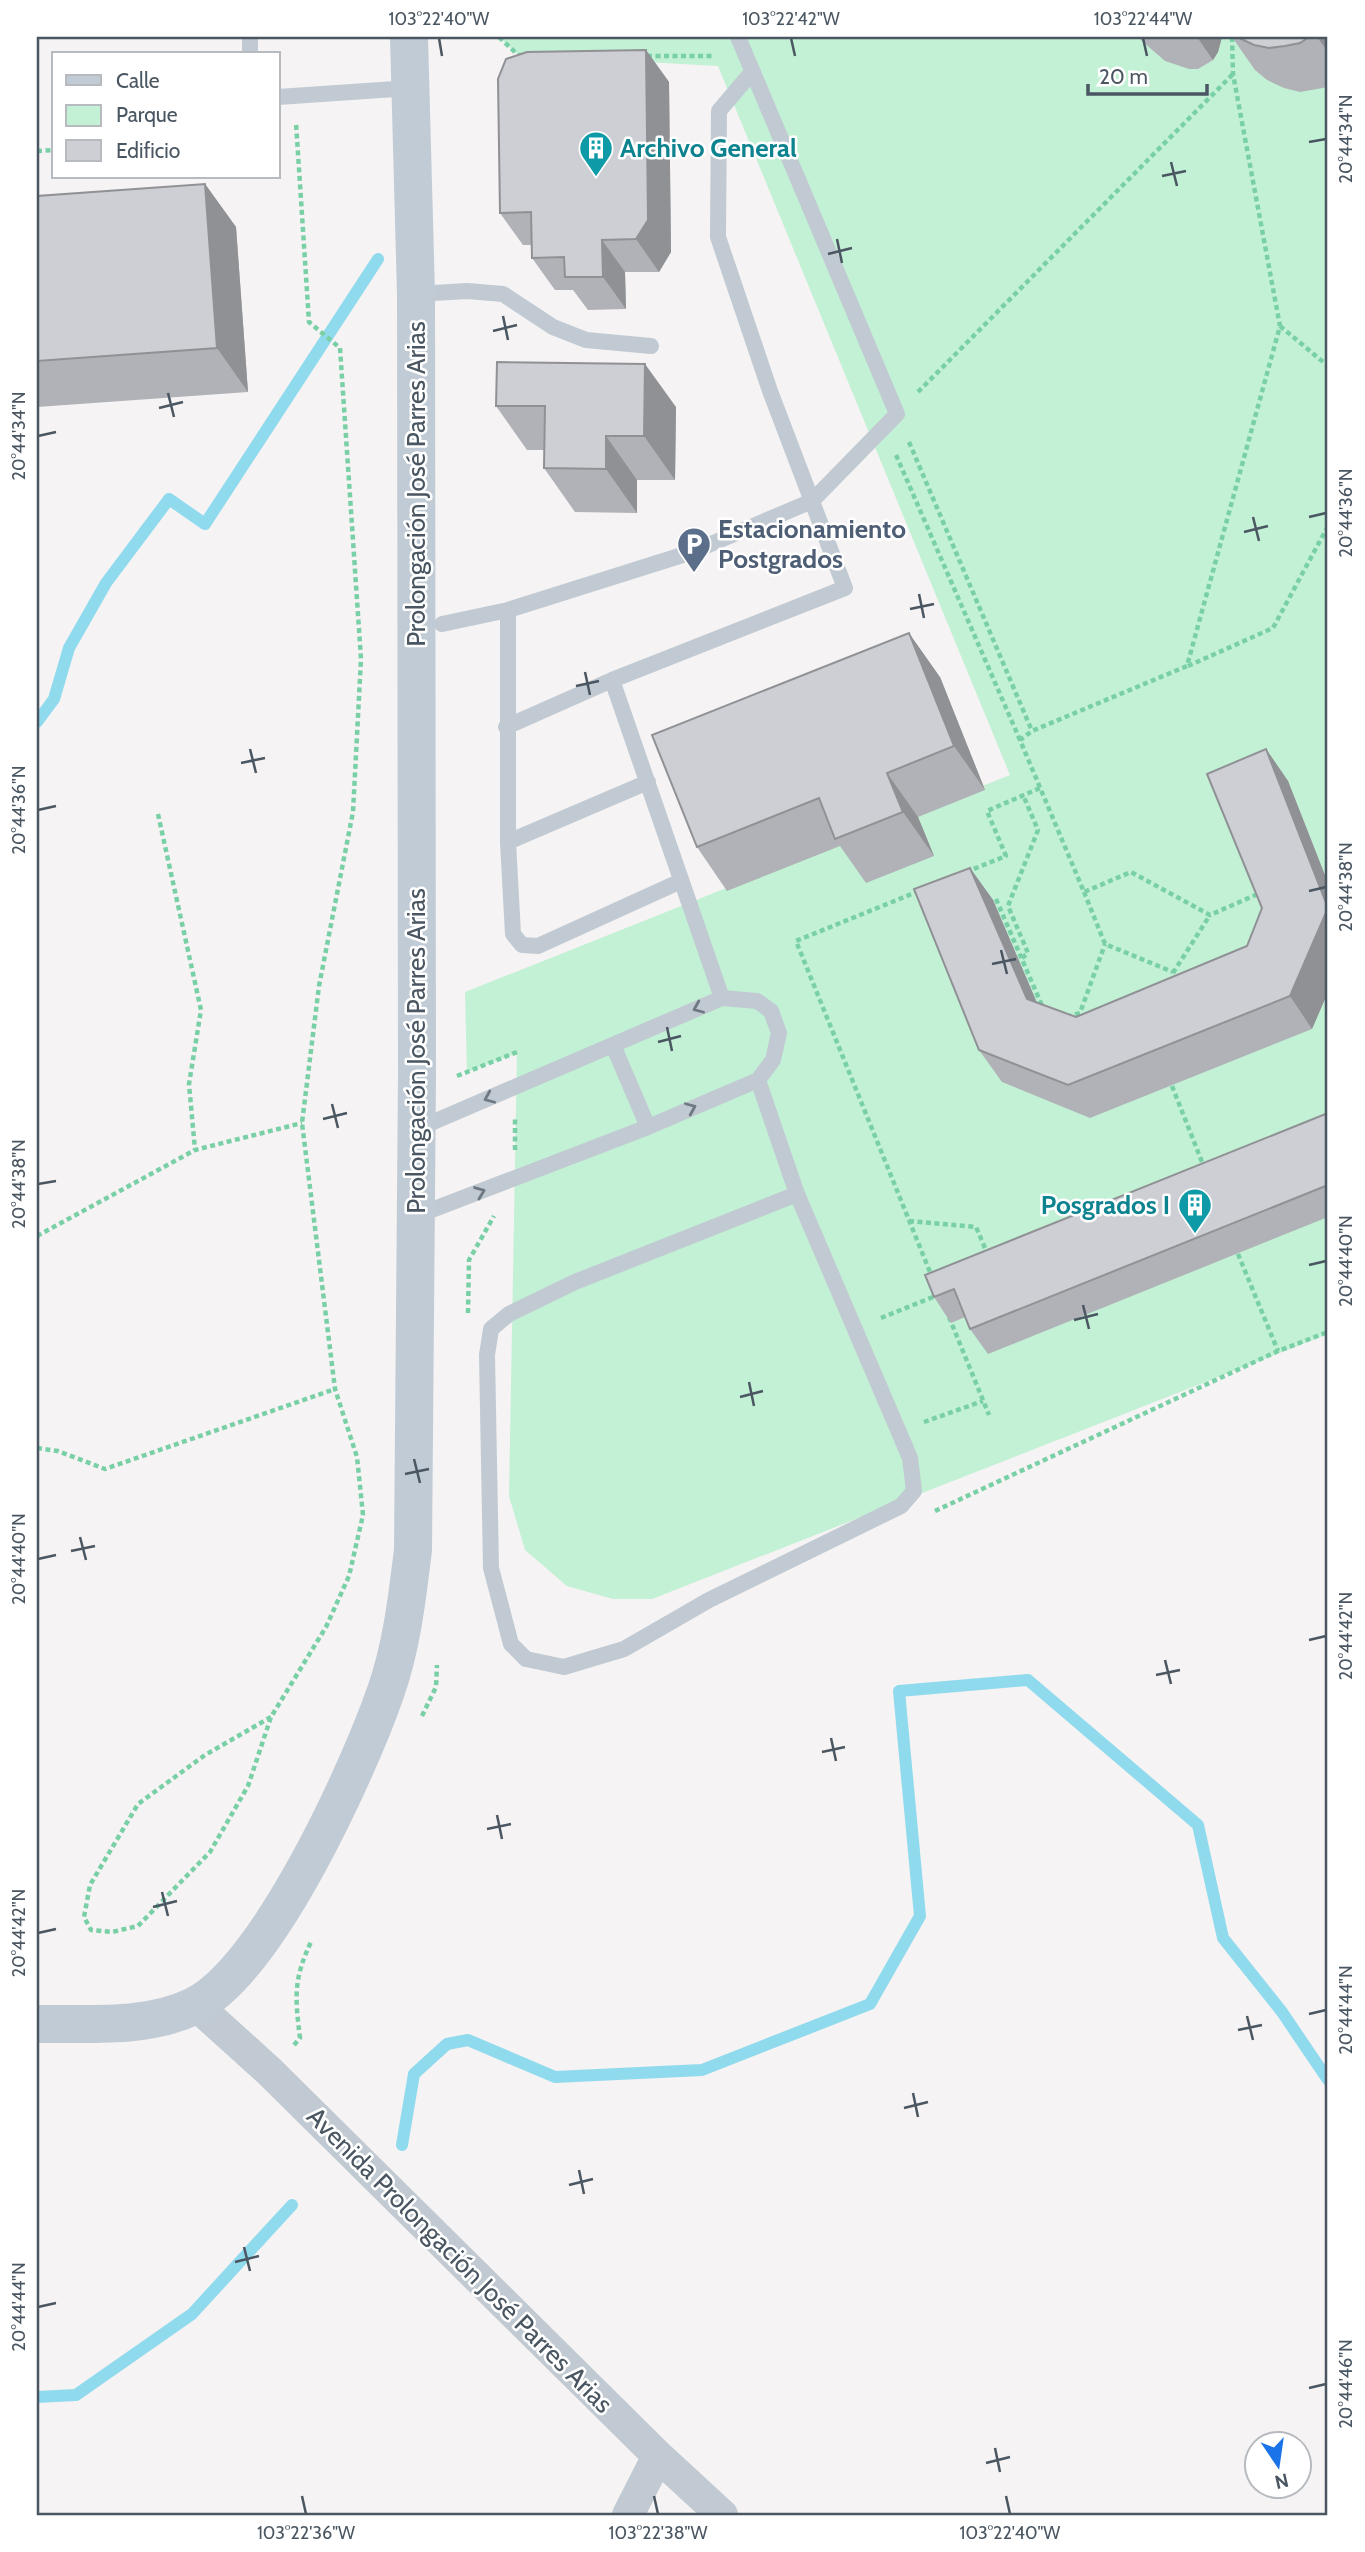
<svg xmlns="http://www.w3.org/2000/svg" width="1365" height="2552" font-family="Cabin,sans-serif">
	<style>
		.green { fill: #c3f1d5 }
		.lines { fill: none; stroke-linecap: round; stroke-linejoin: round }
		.stream { stroke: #90daee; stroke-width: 12 }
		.path { stroke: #7ad0a6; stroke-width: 4.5; stroke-dasharray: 5 3.5; stroke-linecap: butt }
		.lane { stroke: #c1cad2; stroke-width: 16 }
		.street { stroke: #c1cad2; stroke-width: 32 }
		.secondary { stroke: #c1cbd6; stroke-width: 38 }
		.wall { fill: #b0b2b7 }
		.shaded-wall { fill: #909195 }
		.building { fill: #cdcfd5; stroke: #909195; stroke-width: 2 }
		.oneway { stroke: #6e7983 }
		.ticks { fill: none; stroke: #4a5661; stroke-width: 2.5 }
		.labels { text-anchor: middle; stroke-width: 5; stroke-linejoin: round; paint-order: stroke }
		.culture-label { font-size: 26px; font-weight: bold; fill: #0d838f; stroke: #fff; text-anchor: start }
		.street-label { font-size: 26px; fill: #4a5661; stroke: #fff }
		.service-label { font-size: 26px; font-weight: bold; fill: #4e5e75; stroke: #fff; text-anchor: start }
		.neatline { fill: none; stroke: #4a5661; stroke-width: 2.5 }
		.ticks-label { font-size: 18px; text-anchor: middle; fill: #4a5661 }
	</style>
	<rect width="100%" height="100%" fill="#f5f3f3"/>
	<!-- green -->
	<path class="green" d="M499,37H1328V1334L652,1599H613L567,1586L525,1550L509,1496L517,1053L467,1072L465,992L1010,775L718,66L518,55Z"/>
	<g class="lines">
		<!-- stream -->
		<path class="stream" d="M37,722L54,699L69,648L106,583L169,499L205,524L378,259
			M402,2145L414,2074L447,2044L468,2040L555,2077L702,2070L870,2004L920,1916L899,1691L1028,1680L1198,1825L1223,1938L1282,2012L1328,2080
			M37,2397L76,2395L192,2314L292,2205"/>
		<!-- path -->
		<path class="path" d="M499,37L518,55H522
			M1232,37L1233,74L1280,326L1187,666L1032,731L1020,740L1084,892L1131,872L1210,915L1260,893
			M647,56H715
			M37,151L54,150
			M1280,326L1328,366
			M918,392L1233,74
			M909,442L1032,731
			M896,455L1020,740
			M1188,666L1273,628L1328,526
			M158,814L201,1010L189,1084L195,1150
			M966,872L1006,856L987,811L1040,788
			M919,891L796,941L932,1277
			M1084,892L1105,944L1173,972
			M996,899L1043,1008
			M1022,958L1028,953L1008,906L1038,830L1023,795
			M1173,973L1210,915
			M1067,1017L1080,1013L1105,944
			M457,1076L517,1052
			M1172,1086L1204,1167
			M515,1150V1117
			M909,1221L976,1227L988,1255
			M37,1236L195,1150L302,1123
			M1238,1254L1278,1351
			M468,1313L469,1260L494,1216
			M949,1317L989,1415
			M881,1318L938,1295
			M924,1422L983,1401
			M37,1448L58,1451L105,1469L335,1389
			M935,1511L1278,1351L1328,1332
			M422,1716L436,1687L437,1665
			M271,1717L205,1755L138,1804L90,1885L84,1917L91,1930L112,1932L138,1926L210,1852L248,1786L271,1717L326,1627L349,1576L363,1515L357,1457L335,1389L302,1123L319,986L353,812L361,659L340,348L309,322L296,123
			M294,2045L300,2038C295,1997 293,1979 312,1940"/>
		<!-- lane -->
		<path class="lane" d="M250,54V37
			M278,97L410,88
			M416,294L467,291L503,294L553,327L586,340L651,346
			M508,610V842L513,934L522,945L538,946L681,881
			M442,624L508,610L692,552L812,501L897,414L738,37
			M612,680L722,998
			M506,727L612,680L845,588L770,391L718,237L719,111L752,72
			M508,842L648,782
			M613,1045L648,1127
			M758,1080L797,1194L910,1458L914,1491L901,1506L709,1600L624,1649L564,1667L526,1659L511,1644L491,1568L487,1355L491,1329L509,1314L575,1282L797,1194
			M416,1216L648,1127L758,1080L773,1060L779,1033L771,1011L757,1001L722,998L417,1129"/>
		<!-- street -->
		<path class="street" d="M196,2005L269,2071L658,2456L722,2515
			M628,2515L658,2456"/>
		<!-- secondary -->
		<path class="secondary" d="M37,2024C88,2023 147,2029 194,2006C268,1970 359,1769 386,1691C402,1645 407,1598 413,1550L417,1076L416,294L409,37"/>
	</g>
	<!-- wall -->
	<path class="wall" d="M1138,37H1222L1218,52L1213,60L1198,69H1189L1165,61L1142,41Z
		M1232,37H1328V87L1300,92L1284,88L1267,80L1255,70Z
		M646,50L669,82L671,252L659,272H625L626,309L588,310L573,290H555L532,258V245H523L500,213Z
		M205,184L236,227L248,392L37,407V196Z
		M496,406L676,407L675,480H637V513L575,512L544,468V450H527Z
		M940,677L985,790L918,817L934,856L866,883L840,846L727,891L697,847Z
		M1266,749L1288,781L1328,883V992L1312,1029L1090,1118L1002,1082L979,1050L970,868L993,900L1037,1003L1076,1017L1247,946L1262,908Z
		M1328,1113V1217L988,1354L970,1329L965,1317L951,1323L934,1297Z"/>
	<!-- shaded-wall -->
	<path class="shaded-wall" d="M1197,37H1222L1218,52L1213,60Z
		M1317,37H1328V52Z
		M646,50L669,82L671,252L659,272L636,239Z
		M205,184L236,227L248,392L217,348Z
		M602,240L625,272L626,309L603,277Z
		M645,364L676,407L675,480L644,436Z
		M606,436L637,480V513L606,469Z
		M909,633L940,677L985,790L954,746Z
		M1266,749L1288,781L1328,883V992L1312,1029L1290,996Z
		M887,773L918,817L934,856L903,812Z
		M970,868L993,900L1049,1031L1027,999Z"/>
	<!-- building -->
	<path class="building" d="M1237,37H1309L1300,43L1285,46L1269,48L1254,45Z
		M646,50L648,220L636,239L602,240L603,277H565L564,257L532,258L531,212L500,213L498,79L506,59L527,52Z
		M205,184L217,348L37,361V196Z
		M497,362L645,364L644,436H606V469L544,468L545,406H496Z
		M909,633L954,746L887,773L903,812L835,839L819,798L697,847L652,735Z
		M1266,749L1328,908L1290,996L1068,1085L979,1050L914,889L970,868L1027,999L1076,1017L1247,946L1262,908L1207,774Z
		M1328,1113V1185L970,1329L954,1289L934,1297L925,1275Z"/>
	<!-- one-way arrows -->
	<defs><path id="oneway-chevron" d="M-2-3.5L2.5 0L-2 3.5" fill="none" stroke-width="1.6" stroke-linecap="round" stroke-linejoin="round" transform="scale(1.75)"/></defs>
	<g class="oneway">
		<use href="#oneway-chevron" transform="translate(698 1008) rotate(157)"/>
		<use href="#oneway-chevron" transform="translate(489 1098) rotate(157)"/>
		<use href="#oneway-chevron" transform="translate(691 1108) rotate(-23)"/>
		<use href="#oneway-chevron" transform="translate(480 1192) rotate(-21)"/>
	</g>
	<!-- ticks -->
	<path class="ticks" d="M439,38L442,56M791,38L795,56M1143,38L1147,56M1309,142L1326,139M1171,162L1177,186M1162,176L1186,171M837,239L842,263M828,254L852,248M503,316L508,340M493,331L517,325M168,393L174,417M159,408L183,402M38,436L56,432M1253,517L1259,541M1309,517L1326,513M1244,532L1268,526M919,594L924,618M910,609L934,604M585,672L590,695M576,686L599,681M250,749L256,773M241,763L265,758M38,810L56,806M1309,891L1326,887M1001,950L1007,974M992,964L1016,959M667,1027L672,1051M658,1042L681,1036M332,1104L338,1128M323,1119L347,1113M38,1184L56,1181M1309,1265L1326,1261M1083,1305L1089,1329M1074,1320L1098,1314M749,1382L754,1406M740,1397L763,1391M414,1459L420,1483M405,1474L429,1469M80,1537L86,1560M71,1551L95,1546M38,1559L56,1555M1309,1640L1326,1636M1165,1660L1171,1684M1156,1675L1180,1670M831,1738L836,1761M822,1752L845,1747M497,1815L502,1839M487,1829L511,1824M162,1892L168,1916M153,1907L177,1901M38,1933L56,1929M1309,2014L1326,2010M1247,2016L1253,2040M1238,2030L1262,2025M913,2093L918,2117M904,2108L928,2102M579,2170L584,2194M569,2185L593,2179M244,2247L250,2271M235,2262L259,2256M38,2307L56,2303M1309,2388L1326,2384M995,2448L1000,2472M986,2463L1010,2457M302,2496L306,2514M654,2496L658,2514M1006,2496L1010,2514"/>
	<!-- icons -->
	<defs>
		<g id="building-pin" transform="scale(1.75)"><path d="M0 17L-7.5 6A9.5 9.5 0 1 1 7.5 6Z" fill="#0f9aa8" stroke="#fff"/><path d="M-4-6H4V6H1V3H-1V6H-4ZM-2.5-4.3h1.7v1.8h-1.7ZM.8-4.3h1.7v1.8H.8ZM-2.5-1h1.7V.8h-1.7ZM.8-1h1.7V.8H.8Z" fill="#fff"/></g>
		<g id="parking-pin" transform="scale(1.75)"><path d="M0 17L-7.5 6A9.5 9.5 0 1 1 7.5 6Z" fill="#5c6f8a" stroke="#fff"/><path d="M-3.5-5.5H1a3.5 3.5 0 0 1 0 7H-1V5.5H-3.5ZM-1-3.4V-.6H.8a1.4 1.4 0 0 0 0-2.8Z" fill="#fff"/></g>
	</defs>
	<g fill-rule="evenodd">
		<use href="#building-pin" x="596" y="148"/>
		<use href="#parking-pin" x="694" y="544"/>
		<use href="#building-pin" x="1195" y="1205"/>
	</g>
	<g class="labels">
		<!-- culture labels -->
		<g class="culture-label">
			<text x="620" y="157">Archivo General</text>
			<text x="1170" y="1214" text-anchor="end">Posgrados I</text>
		</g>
		<!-- street labels -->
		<g class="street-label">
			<text transform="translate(416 484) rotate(-90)" y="9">Prolongación José Parres Arias</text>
			<text transform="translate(416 1051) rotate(-90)" y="9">Prolongación José Parres Arias</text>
			<text transform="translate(460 2260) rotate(45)" y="9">Avenida Prolongación José Parres Arias</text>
		</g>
		<!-- service labels -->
		<g class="service-label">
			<text x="718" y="538">Estacionamiento<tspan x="718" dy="30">Postgrados</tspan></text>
		</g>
	</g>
	<!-- border -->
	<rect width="1365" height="2552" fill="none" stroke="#ffffff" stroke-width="77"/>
	<!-- legend -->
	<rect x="52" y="52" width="228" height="126" fill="#ffffff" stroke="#b7bbc0" stroke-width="2"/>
	<rect x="66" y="75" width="35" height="10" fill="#c1cbd6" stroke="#b7bbc0" stroke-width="2"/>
	<text x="116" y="88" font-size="21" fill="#4a5661">Calle</text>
	<rect x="66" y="105" width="35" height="21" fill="#c3f1d5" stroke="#b7bbc0" stroke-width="2"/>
	<text x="116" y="122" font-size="21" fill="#4a5661">Parque</text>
	<rect x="66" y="140" width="35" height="21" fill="#cdcfd5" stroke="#b7bbc0" stroke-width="2"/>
	<text x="116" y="158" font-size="21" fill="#4a5661">Edificio</text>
	<!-- north arrow -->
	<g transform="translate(1278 2465) rotate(167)"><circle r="33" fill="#ffffff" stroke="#b7bbc0" stroke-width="2"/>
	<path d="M0-5L12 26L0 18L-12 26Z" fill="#1a73e8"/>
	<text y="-10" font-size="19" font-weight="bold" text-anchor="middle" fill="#4a5661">N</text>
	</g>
	<!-- scale -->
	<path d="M1088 84v10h119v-10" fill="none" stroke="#4a5661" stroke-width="3.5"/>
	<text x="1099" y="84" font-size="21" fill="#4a5661" stroke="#ffffff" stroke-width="5" paint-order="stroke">20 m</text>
	<rect x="38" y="38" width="1288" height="2476" class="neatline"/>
	<g class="ticks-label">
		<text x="439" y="25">103°22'40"W</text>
		<text x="791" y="25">103°22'42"W</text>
		<text x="1143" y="25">103°22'44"W</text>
		<text transform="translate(1346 139) rotate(-90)" y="6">20°44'34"N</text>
		<text transform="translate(19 436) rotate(-90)" y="6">20°44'34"N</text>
		<text transform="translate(1346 513) rotate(-90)" y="6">20°44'36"N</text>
		<text transform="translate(19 810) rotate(-90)" y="6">20°44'36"N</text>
		<text transform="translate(1346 887) rotate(-90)" y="6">20°44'38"N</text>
		<text transform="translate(19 1184) rotate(-90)" y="6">20°44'38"N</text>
		<text transform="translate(1346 1261) rotate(-90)" y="6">20°44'40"N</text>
		<text transform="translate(19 1559) rotate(-90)" y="6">20°44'40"N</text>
		<text transform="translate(1346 1636) rotate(-90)" y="6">20°44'42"N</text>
		<text transform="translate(19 1933) rotate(-90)" y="6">20°44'42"N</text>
		<text transform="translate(1346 2010) rotate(-90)" y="6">20°44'44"N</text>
		<text transform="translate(19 2307) rotate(-90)" y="6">20°44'44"N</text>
		<text transform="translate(1346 2384) rotate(-90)" y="6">20°44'46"N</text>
		<text x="306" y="2539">103°22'36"W</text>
		<text x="658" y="2539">103°22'38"W</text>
		<text x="1010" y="2539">103°22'40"W</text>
	</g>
</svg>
